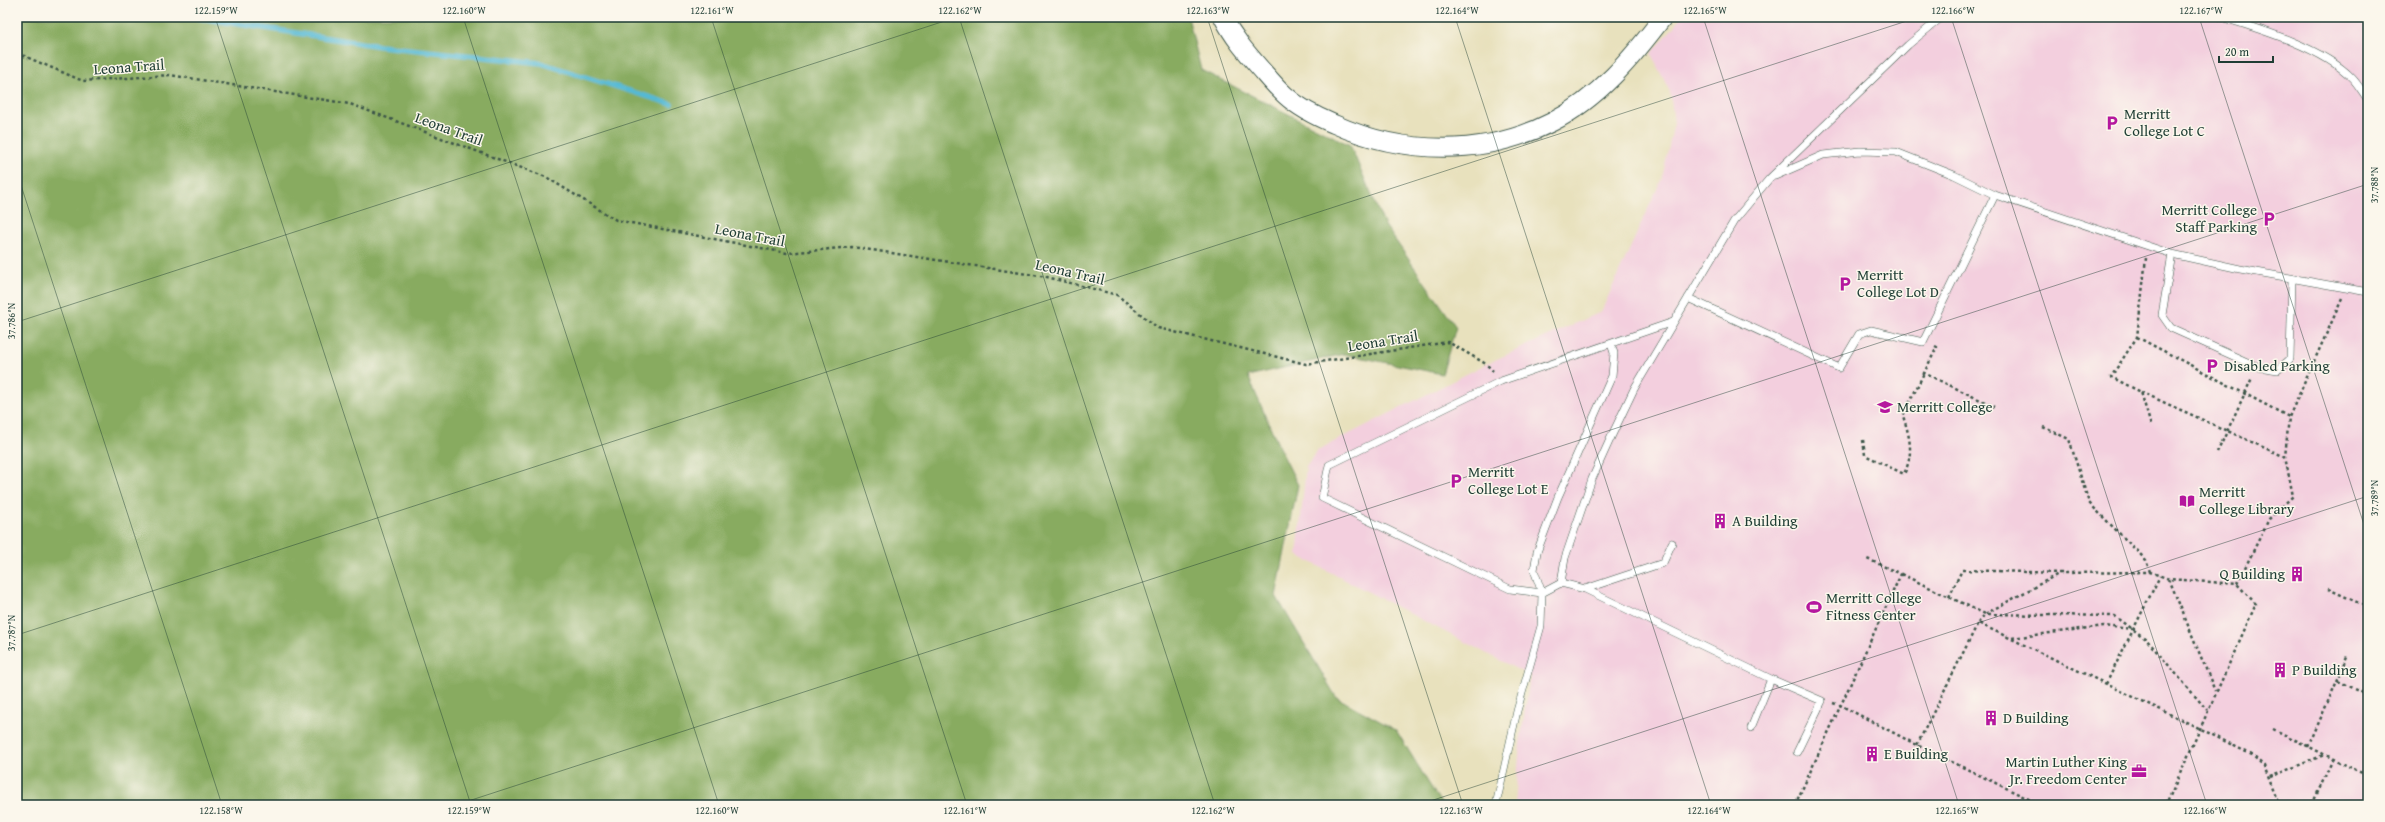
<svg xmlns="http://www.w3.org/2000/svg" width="2385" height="822" font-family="'Gentium Book Plus',serif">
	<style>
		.built { fill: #f3cfde }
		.forest { fill: #88ab60; stroke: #54744a }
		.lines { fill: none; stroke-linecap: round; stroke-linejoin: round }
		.stream { stroke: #55b9d4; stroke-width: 5.5 }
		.service-casing { stroke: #3d5649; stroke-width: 8 }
		.tertiary-casing { stroke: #3d5649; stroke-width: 20 }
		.path { stroke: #3d5649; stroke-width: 2.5; stroke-dasharray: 3 3; stroke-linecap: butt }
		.service { stroke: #fff; stroke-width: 7 }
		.tertiary { stroke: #fff; stroke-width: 18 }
		.ticks { fill: none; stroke: #1f3d34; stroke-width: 1; stroke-opacity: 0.45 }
		.labels { text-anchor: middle; stroke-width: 3; stroke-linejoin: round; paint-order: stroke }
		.street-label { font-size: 15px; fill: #1f3d34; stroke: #fbf7ec }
		.poi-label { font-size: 15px; fill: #1f3d34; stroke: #fbf7ec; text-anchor: start }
		.neatline { fill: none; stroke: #1f3d34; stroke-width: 1.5 }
		.ticks-label { font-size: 10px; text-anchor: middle; fill: #1f3d34 }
	</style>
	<rect width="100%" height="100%" fill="#fbf7ec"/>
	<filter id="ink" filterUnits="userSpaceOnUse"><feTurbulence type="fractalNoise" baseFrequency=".025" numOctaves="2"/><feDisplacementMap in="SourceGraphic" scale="8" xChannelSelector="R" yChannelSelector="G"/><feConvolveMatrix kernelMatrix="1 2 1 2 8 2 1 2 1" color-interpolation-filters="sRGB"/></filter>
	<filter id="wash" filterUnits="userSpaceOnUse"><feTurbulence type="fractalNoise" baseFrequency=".012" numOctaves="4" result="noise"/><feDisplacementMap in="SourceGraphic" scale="16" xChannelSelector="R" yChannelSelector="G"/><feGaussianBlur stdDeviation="0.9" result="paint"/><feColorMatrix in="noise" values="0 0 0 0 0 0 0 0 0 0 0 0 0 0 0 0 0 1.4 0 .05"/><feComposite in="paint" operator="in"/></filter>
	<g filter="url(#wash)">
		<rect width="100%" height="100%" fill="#e8e1bd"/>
		<!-- built -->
		<path class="built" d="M1682,17H2368V805H1515L1520,743L1530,676L1297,555L1306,467L1318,450L1486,364L1601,312L1662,178L1674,123L1670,92L1651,54Z"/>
		<!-- forest -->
		<path class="forest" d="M17,17H1188L1201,70L1350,145L1384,224L1456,327L1442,374L1344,354L1248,376L1280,449L1298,485L1276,596L1336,697L1396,730L1442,805H17Z"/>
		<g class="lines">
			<!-- stream -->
			<path class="stream" d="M193,17L380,46L541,63L671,104"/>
		</g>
	</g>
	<g filter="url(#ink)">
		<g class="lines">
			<!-- service casing -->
			<g class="service-casing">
				<path id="service" d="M2221,17C2260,29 2323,48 2352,78C2358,84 2363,93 2368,100
					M1775,176L1823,155L1860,151L1896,152L1954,175L1995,195L2172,254L2240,269L2368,292
					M2172,254L2162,315L2171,328L2258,367L2278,370L2290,359L2292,279
					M1688,298L1839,368L1859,334L1871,330L1923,342L1995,195
					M1611,344L1614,353L1612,376L1558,497L1537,552L1534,570L1542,593L1510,589L1322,498L1329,465L1501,381L1673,322
					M1561,583L1585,589L1771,679L1751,728
					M1585,589L1663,563L1672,543
					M1771,679L1822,701L1797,752
					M1496,805L1517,711L1541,626L1542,593L1561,583L1565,558L1592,479L1612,435L1634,389L1734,221L1769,179L1908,45L1942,17"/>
			</g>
			<!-- tertiary casing -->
			<g class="tertiary-casing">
				<path id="tertiary" d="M1223,17C1233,37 1246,52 1260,68C1268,77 1276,87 1285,95C1298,107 1317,117 1334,124C1403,155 1484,157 1552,122C1598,99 1633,57 1663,17"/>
			</g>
			<!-- path -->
			<path class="path" d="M17,53L83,81L170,75L350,104L546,177L616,220L787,253L852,247L1047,277L1117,295L1158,328L1306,364L1448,342L1486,364L1493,371
				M2146,258L2137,337L2111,377L2141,392L2151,426
				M2137,337L2289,417
				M1935,346L1937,347L1924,373L1995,407
				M2141,392L2285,457
				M2043,427L2069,439L2089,503L2146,560L2150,572
				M1863,440L1865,455L1904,474C1914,454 1910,437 1903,416L1924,373
				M2217,453L2252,378
				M1901,574L1985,614L2115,616L2146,639L2207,710
				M2169,579L2215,691
				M2237,584L2269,519L2293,496L2285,457L2289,417L2342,299
				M2328,589L2368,607
				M1949,597L1962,570L2060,573
				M1978,623L1985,614L2060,573L2150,572L2169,579L2237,584L2256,604L2166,805
				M2012,638L2104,626L2132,629
				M2338,681L2364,694L2368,703
				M2106,684L2160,576
				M1833,703L1842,706L1917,745L2041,805
				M2273,729L2368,776
				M1917,745L1978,623L2201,729L2252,755L2264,766L2279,805
				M2308,747L2349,654
				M2270,777L2324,755
				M1795,805L1901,574L1865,558
				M2312,805L2333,759"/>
			<!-- service -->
			<use href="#service" class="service"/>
			<!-- tertiary -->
			<use href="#tertiary" class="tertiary"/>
		</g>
	</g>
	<!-- ticks -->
	<path class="ticks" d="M215,17L471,805M463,17L719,805M711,17L967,805M959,17L1215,805M1207,17L1463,805M1455,17L1711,805M1703,17L1959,805M1951,17L2207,805M2199,17L2368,537M17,173L222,805M17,322L957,17M17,635L1919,17M456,805L2368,184M1418,805L2368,496"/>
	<!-- icons -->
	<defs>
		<g id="parking-bare" transform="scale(1.2)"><path d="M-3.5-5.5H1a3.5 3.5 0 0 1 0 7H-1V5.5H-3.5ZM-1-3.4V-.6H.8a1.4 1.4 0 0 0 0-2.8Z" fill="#b5179e" stroke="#fbf7ec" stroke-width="2.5" paint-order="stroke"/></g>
		<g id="university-bare" transform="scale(1.2)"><path d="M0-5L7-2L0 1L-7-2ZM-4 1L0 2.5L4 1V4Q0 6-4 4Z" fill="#b5179e" stroke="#fbf7ec" stroke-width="2.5" paint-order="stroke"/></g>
		<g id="library-bare" transform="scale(1.2)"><path d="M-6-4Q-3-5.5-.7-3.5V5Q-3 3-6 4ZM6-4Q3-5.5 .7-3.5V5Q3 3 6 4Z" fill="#b5179e" stroke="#fbf7ec" stroke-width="2.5" paint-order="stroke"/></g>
		<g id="building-bare" transform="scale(1.2)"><path d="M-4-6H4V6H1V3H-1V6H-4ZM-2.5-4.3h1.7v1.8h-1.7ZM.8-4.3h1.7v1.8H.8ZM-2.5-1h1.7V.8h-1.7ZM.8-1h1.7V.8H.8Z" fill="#b5179e" stroke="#fbf7ec" stroke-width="2.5" paint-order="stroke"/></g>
		<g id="stadium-bare" transform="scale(1.2)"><path d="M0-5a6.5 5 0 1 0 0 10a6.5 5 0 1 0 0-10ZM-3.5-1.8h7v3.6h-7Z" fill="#b5179e" stroke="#fbf7ec" stroke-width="2.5" paint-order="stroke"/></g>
		<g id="office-bare" transform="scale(1.2)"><path d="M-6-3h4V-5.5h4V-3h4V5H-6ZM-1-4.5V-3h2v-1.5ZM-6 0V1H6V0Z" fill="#b5179e" stroke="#fbf7ec" stroke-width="2.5" paint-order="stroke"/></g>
	</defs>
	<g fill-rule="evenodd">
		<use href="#parking-bare" x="2112" y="123"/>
		<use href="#parking-bare" x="2269" y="219"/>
		<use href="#parking-bare" x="1845" y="284"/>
		<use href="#parking-bare" x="2212" y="366"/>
		<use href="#university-bare" x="1885" y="407"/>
		<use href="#parking-bare" x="1456" y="481"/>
		<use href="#library-bare" x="2187" y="501"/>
		<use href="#building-bare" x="1720" y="521"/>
		<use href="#building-bare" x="2297" y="574"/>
		<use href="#stadium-bare" x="1814" y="607"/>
		<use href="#building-bare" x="2280" y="670"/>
		<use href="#building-bare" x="1991" y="718"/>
		<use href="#building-bare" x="1872" y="754"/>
		<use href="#office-bare" x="2139" y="771"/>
	</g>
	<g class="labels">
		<!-- street labels -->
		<g class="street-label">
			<text transform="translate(129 67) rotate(-4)" y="5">Leona Trail</text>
			<text transform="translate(449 129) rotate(20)" y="5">Leona Trail</text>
			<text transform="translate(750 235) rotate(11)" y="5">Leona Trail</text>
			<text transform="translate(1070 272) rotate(13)" y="5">Leona Trail</text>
			<text transform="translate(1383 341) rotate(-9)" y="5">Leona Trail</text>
		</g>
		<!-- poi labels -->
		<g class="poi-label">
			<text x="2124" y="119">Merritt<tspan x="2124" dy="17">College Lot C</tspan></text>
			<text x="2257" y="215" text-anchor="end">Merritt College<tspan x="2257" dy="17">Staff Parking</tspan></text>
			<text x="1857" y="280">Merritt<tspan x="1857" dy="17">College Lot D</tspan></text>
			<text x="2224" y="371">Disabled Parking</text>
			<text x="1897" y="412">Merritt College</text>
			<text x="1468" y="477">Merritt<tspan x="1468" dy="17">College Lot E</tspan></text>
			<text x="2199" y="497">Merritt<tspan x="2199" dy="17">College Library</tspan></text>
			<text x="1732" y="526">A Building</text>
			<text x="2285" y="579" text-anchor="end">Q Building</text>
			<text x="1826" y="603">Merritt College<tspan x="1826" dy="17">Fitness Center</tspan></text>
			<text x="2292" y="675">P Building</text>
			<text x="2003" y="723">D Building</text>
			<text x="1884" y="759">E Building</text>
			<text x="2127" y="767" text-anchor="end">Martin Luther King<tspan x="2127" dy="17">Jr. Freedom Center</tspan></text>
		</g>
	</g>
	<!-- margin -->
	<rect width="2385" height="822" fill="none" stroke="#fbf7ec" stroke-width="44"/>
	<!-- scale -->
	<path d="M2219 56v6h54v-6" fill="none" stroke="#1f3d34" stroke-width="2"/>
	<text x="2225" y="56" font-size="12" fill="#1f3d34" stroke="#fbf7ec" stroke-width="3" paint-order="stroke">20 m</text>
	<rect x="22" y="22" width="2341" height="778" class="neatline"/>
	<g class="ticks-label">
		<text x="216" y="14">122.159°W</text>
		<text x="464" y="14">122.160°W</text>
		<text x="712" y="14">122.161°W</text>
		<text x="960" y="14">122.162°W</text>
		<text x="1208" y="14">122.163°W</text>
		<text x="1457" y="14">122.164°W</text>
		<text x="1705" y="14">122.165°W</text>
		<text x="1953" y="14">122.166°W</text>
		<text x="2201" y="14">122.167°W</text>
		<text transform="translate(2374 185) rotate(-90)" y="4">37.788°N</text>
		<text transform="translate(11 321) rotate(-90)" y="4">37.786°N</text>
		<text transform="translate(2374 498) rotate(-90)" y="4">37.789°N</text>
		<text transform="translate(11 633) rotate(-90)" y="4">37.787°N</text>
		<text x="221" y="814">122.158°W</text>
		<text x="469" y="814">122.159°W</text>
		<text x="717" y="814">122.160°W</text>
		<text x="965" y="814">122.161°W</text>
		<text x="1213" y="814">122.162°W</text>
		<text x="1461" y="814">122.163°W</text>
		<text x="1709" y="814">122.164°W</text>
		<text x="1957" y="814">122.165°W</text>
		<text x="2205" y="814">122.166°W</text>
	</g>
</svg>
